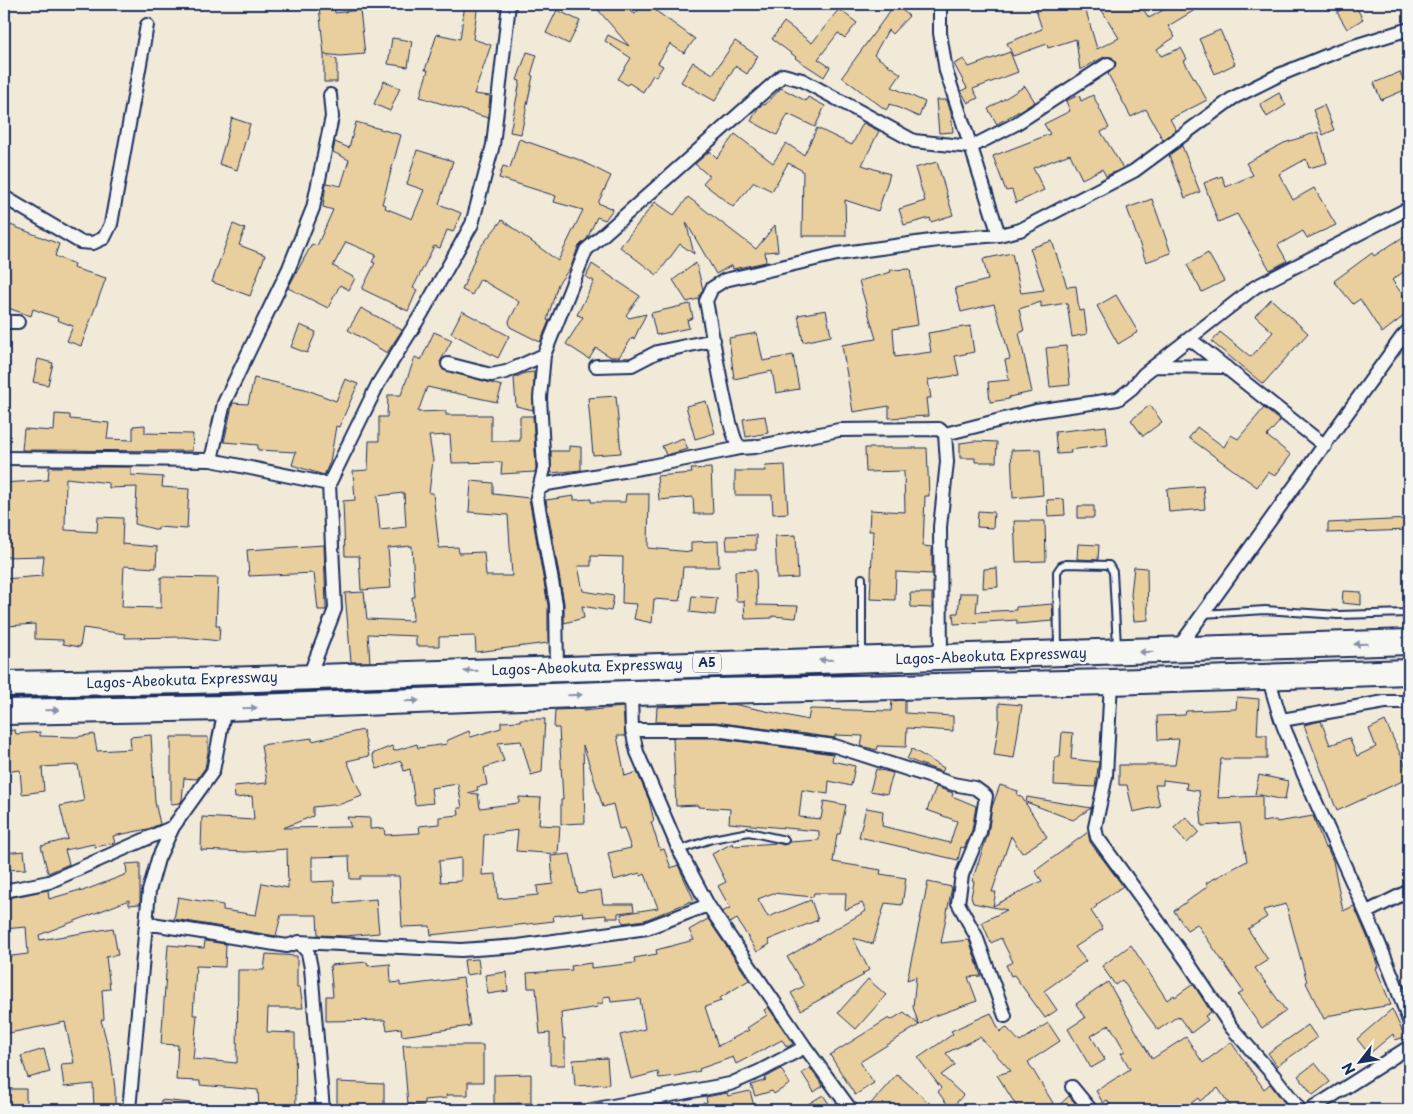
<svg xmlns="http://www.w3.org/2000/svg" width="1413" height="1114" font-family="'Playpen Sans',sans-serif">
	<style>
		.building { fill: #e9cf9e; stroke: #1b2f5e; fill-rule: evenodd }
		.lines { fill: none; stroke-linecap: round; stroke-linejoin: round }
		.lane-casing { stroke: #1b2f5e; stroke-width: 10 }
		.street-casing { stroke: #1b2f5e; stroke-width: 16 }
		.highway-casing { stroke: #1b2f5e; stroke-width: 28 }
		.lane { stroke: #f6f6f2; stroke-width: 6 }
		.street { stroke: #f6f6f2; stroke-width: 12 }
		.highway { stroke: #f6f6f2; stroke-width: 24 }
		.oneway { fill: #8892a8 }
		.labels { text-anchor: middle; stroke-width: 4.5; stroke-linejoin: round; paint-order: stroke }
		.shield { fill: #f6f6f2; stroke: #5d6b8a; stroke-width: 1 }
		.shield-label { font-size: 12px; font-weight: bold; fill: #1b2f5e }
		.street-label { font-size: 14px; fill: #1b2f5e; stroke: #f6f6f2 }
	</style>
	<rect width="100%" height="100%" fill="#f2ead9"/>
	<filter id="ink" filterUnits="userSpaceOnUse"><feTurbulence type="fractalNoise" baseFrequency=".02" numOctaves="2"/><feDisplacementMap in="SourceGraphic" scale="10" xChannelSelector="R" yChannelSelector="G"/><feConvolveMatrix kernelMatrix="1 2 1 2 8 2 1 2 1" color-interpolation-filters="sRGB"/></filter>
	<g filter="url(#ink)">
		<!-- building -->
		<path class="building" d="M465,4H478L473,39L491,45L474,94L490,96L488,118L420,97L428,70H425L437,34L460,39Z
			M593,4H620L635,14L643,4H661L656,11L695,39L684,53L670,44L658,63L663,66L656,77L653,75L643,92L629,83L627,85L618,79L631,58L605,41L608,35L629,46Z
			M895,4L909,16L892,34L888,30L874,55L901,74L892,87L925,102L919,117L890,104L886,110L842,77Z
			M1034,4H1059L1060,8L1084,4L1097,49L1119,38L1098,4H1140L1149,18L1174,4H1205L1168,26L1175,37L1157,49L1161,56L1181,48L1187,59L1184,61L1207,100L1170,119L1176,130L1163,140L1146,109L1131,117L1108,74L1115,67L1116,63L1112,57H1104L1080,70L1076,39L1048,48L1047,44L1013,56L1007,43L1042,29Z
			M1350,4H1354L1363,19L1347,29L1337,12Z
			M334,5L335,13L360,10L365,54L340,56L324,54L319,7Z
			M839,9L857,23L845,38L838,33L818,59L830,67L824,77L795,58L796,57L772,39L784,22L812,43Z
			M557,10L580,21L569,44L546,33Z
			M1220,30L1235,64L1215,74L1199,39Z
			M392,38L412,41L408,67L388,64Z
			M735,41L758,56L747,74L735,66L715,101L681,82L693,62L713,74Z
			M527,52L537,55L531,75L533,76L521,134L510,132L520,81L517,80Z
			M1010,52L1018,72L973,89L978,98L968,103L961,91L967,88L954,64L964,59L969,67Z
			M324,54L337,60V82H324Z
			M1400,72L1407,89L1381,100L1374,83Z
			M384,81L400,88L390,111L374,104Z
			M1025,86L1035,102L997,124L988,109Z
			M781,88L806,101L808,97L825,106L815,127L788,114L777,135L751,121L758,108L763,104L765,105Z
			M1279,93L1286,105L1267,117L1260,104Z
			M1079,95L1081,101L1093,95L1109,128L1101,132L1123,168L1106,176L1102,169L1082,179L1070,154L1033,168L1044,190L1016,203L1012,190L1006,191L993,156L1050,134L1044,124L1070,111L1066,101Z
			M936,100H947L951,113L953,132L939,133Z
			M1324,105L1334,130L1323,135L1313,110Z
			M232,118L250,124L237,170L219,164Z
			M356,122L401,135L382,204L386,205L385,208L412,219L424,190L407,184L417,150L453,161L439,204L461,213L453,232L447,230L440,248L434,246L413,288L417,290L408,311L362,289L375,263L372,262L376,255L346,242L333,266L355,278L349,290L340,285L328,308L288,288L312,244L317,246L333,210L323,207L326,183L341,186L349,160L333,152L335,142L349,148Z
			M863,123L879,131L862,165L890,174L878,211L845,200L846,236H802L803,171L788,163L772,191L754,182L733,207L703,183L709,176L695,164L710,151L717,158L735,134L773,163L786,143L804,155L817,128L852,145Z
			M1318,132L1327,163L1309,168L1306,159L1279,174L1293,200L1314,188L1336,225L1307,238L1303,231L1278,245L1287,261L1270,270L1237,214L1218,222L1204,183L1222,176L1226,187L1253,175L1246,163L1284,143Z
			M519,139L577,159L611,176L598,203L613,209L605,220L597,217L587,239L578,247L571,267L558,284L547,320L549,321L540,342L510,327L509,321L519,302L480,279L472,295L462,290L478,250L502,220L558,261L583,210L554,202L556,196L499,178L503,166L510,168Z
			M1182,146L1200,192L1185,198L1169,155Z
			M937,162L953,215L931,222L930,218L904,225L899,209L925,201L915,168Z
			M688,197L756,249L775,225L778,251L765,252L766,262L733,269L732,265L716,274L686,222L694,254L680,244L657,275L620,247L655,202L674,215Z
			M1152,199L1171,253L1146,262L1127,208Z
			M8,224L59,244L55,256L74,264L73,268L106,278L81,346L67,341L73,326L57,320L58,318L33,309L31,316L8,308L9,305L4,304V238Z
			M233,224L245,229L239,245L265,255L250,296L212,282Z
			M1409,233V268L1392,280L1409,304V312L1382,333L1360,299L1353,304L1334,281L1372,253L1374,256Z
			M1052,241L1067,287L1076,286L1079,311L1084,310L1087,334L1072,337L1067,303L1041,307V302L1019,309L1024,331L1019,333L1032,392L1009,397V399L990,402L988,382L1009,380L1005,360L1010,359L1004,336L994,304L961,312L955,288L988,280L983,259L1012,253L1021,293L1044,290L1030,248Z
			M1208,253L1224,281L1202,292L1187,265Z
			M696,263L703,289L698,299L687,302L673,280Z
			M592,264L640,296L626,315L629,318L646,314L634,339L632,338L619,357H611L596,348L589,359L566,344L583,317L577,315L594,281L586,277Z
			M910,269L918,325L893,329L895,357L931,352L928,333L970,326L974,352L955,356L959,375L928,380L931,398H926L928,416L889,418V406L853,412L842,345L876,339L859,281L891,272L890,270Z
			M1116,295L1138,332L1118,344L1097,306Z
			M1271,299L1308,333L1263,384L1212,342L1220,332L1251,357L1273,332L1255,316Z
			M690,304L693,318L687,320L689,328L656,335L651,313Z
			M361,308L402,330L387,353L348,330Z
			M826,310L831,336L803,342L798,315Z
			M462,311L509,336L498,358L451,333Z
			M300,325L316,332L307,353L291,347Z
			M434,332L452,340L440,362L443,370L502,386L497,402L427,387L418,412L446,411V415H491V440L494,441H520V416H533L536,468L535,472L501,474L502,462L452,463L450,435L429,436L433,460L429,493H433L439,548L458,547L459,553L484,552L486,576H512L508,515L469,512L471,481L493,483V494L529,498L548,605V643L476,652L475,636L439,637V646H416V636L368,634L370,662H351L345,593L364,592L367,619L413,621L412,597H415L412,546L388,548L391,588L361,590L359,556H345L343,501L355,500L353,471L368,470L369,441H379V417H387L388,395H401L415,357L421,360ZM404,493L406,527L380,530L377,496Z
			M757,333L763,361L793,355L799,389L776,393L772,371L734,379L729,338Z
			M1066,346L1070,385L1050,387L1046,348Z
			M38,359L53,363L48,385L33,382Z
			M534,372L533,410L516,406L514,378L525,373Z
			M254,378L305,389L336,401L345,379L358,384L339,427L336,426L330,462L324,475L292,465L296,452L258,450V445L224,442L232,406L233,403L248,404Z
			M616,396L621,453L593,455L588,398Z
			M706,401L715,433L695,439L686,406Z
			M1150,405L1162,422L1143,436L1131,420Z
			M1264,408L1280,421L1267,436L1291,455L1275,476L1268,472L1257,487L1189,438L1197,427L1224,447L1231,435L1238,439Z
			M55,414L70,415V419L109,423L107,439L133,440V426L145,425V433L193,434L192,451L22,450L24,429L54,431Z
			M765,416L768,433L746,437L743,419Z
			M1106,426L1108,445L1070,450L1071,453L1057,454L1055,432Z
			M683,438L688,449L666,455L662,446Z
			M975,441L997,442L996,462H975V458H960V443Z
			M569,446L581,447V470L551,473V451H569Z
			M865,448H927L929,496H925L923,546L932,547V574L896,572L895,600L870,599L873,531H869L870,510L905,512L904,471L866,472Z
			M1040,449L1043,495L1013,498L1011,450Z
			M785,465L788,513L773,514L772,495H735V471H766L765,466Z
			M49,467H131V475L163,477L162,487L189,489L187,529L158,527V530L135,524L137,487L109,488V483L66,478L65,530L97,532L98,517L123,518L122,544L157,547L156,568L124,566L122,607L161,608V577L218,578L216,626H220L219,641L184,637L125,638V634L83,628L80,647L63,644V640L35,639V624L7,626V624H4V579L42,576L44,556L4,557V483L48,480Z
			M711,468L713,514H694L693,497L659,500L657,476L692,473L691,469Z
			M1203,486L1205,509L1169,512L1167,489Z
			M626,494H649L648,548L691,552V542L718,541L719,567H683L680,601L654,599L652,623L634,619L637,604L622,603L623,557L591,556V566H578L583,591L614,596L611,611L582,606L584,618L564,623V603L546,500L574,496V500L591,499V502H625Z
			M1064,499L1065,515L1048,516L1047,500Z
			M1078,506H1094V518H1078Z
			M978,511L994,512L993,528L977,527Z
			M1409,519V530L1328,533V523Z
			M1014,521H1045L1046,561L1016,562Z
			M756,535V550H727L726,536Z
			M796,535L798,578L777,579L775,536Z
			M1078,544L1099,545L1098,560L1077,559Z
			M324,545L326,610H318L314,573L249,576L247,550Z
			M1134,567L1147,568L1148,620L1134,621L1131,594Z
			M997,568L998,587L983,588L984,569Z
			M756,570L757,605L798,606L796,618L772,616V618L745,619L744,601H736L735,571Z
			M1343,591L1361,592V605L1342,603Z
			M910,593H932V608L911,607Z
			M960,593H978L976,612L1016,610V607L1052,604L1053,621L1017,624V620L954,624L953,613H958Z
			M692,596L717,598L715,615L690,612Z
			M1237,697L1259,699L1257,735H1267V759H1221L1218,798L1262,796V822L1276,820L1277,822L1313,816L1325,848L1327,847L1333,861L1343,911L1354,906L1369,941L1378,967L1376,968L1391,1005L1332,1015L1324,1019L1306,983L1307,982L1286,904L1263,910L1267,917L1248,929L1268,960L1255,968L1286,1011L1262,1028L1238,995L1243,991L1197,924L1187,930L1174,911L1208,886L1206,883L1247,861L1240,823L1202,826L1199,791L1186,789L1187,783L1163,780V785H1155L1160,806L1133,812L1127,785H1119V765H1175L1179,739L1158,740L1157,716L1185,715L1186,711L1236,709Z
			M905,700V713L953,716V731L907,728L906,747L878,746L877,750L861,746L863,736L835,735V738L715,722H656L657,707L733,704L808,720L810,709L891,711L892,701Z
			M999,703L1022,705L1014,758L994,755L999,721Z
			M623,707L625,736H617L625,776L637,772L649,800L654,821L651,822L660,850L664,849L671,868L678,865L694,900L645,920L623,923L621,914L658,908L645,874L641,876L640,873L614,880L608,853L631,848L624,828L619,829L613,804L603,807L583,745L585,823L561,824V800H563L559,728H554L555,710L583,709V711Z
			M520,719H545L542,772L531,775L521,741L498,743L504,761L484,768L487,785L477,787L478,790L468,793L478,794L480,808L519,803V797L541,798L539,825L560,826L558,854L516,851L518,830L484,835L482,875L496,874L498,899L538,895L537,886L553,884L551,856L570,854L578,893L601,890L603,904H633L634,911L618,913V918H606V915L584,917L583,912L553,916L554,921L431,935L430,926L402,927L399,876H360V879H350L349,856L312,857V882L334,881L335,903L376,899L379,933L345,936L318,935L317,915H281L276,936L174,919L178,897L223,905V910L256,915L262,883L288,888L287,849L246,852L201,850L202,817L254,820L252,796L235,798L234,786L267,783L261,745L312,738V741L363,730L369,756L347,761L362,796L341,804L313,807V816L283,828L351,827L347,817L370,818V829L384,828L385,835L420,833L419,826L439,824V817L459,815L458,808H462L458,784L431,788L433,803L415,805L410,769L404,771L401,761L377,769L372,754L392,746L394,751L417,744L418,748L447,744L446,741L469,731L471,737L501,728V722L520,721ZM461,858V881L441,882L439,861Z
			M1321,721L1330,745L1349,738L1357,756L1376,747L1369,729L1385,721L1404,762L1409,778L1337,811L1304,725Z
			M15,730L16,734L40,732V736L76,737L94,734L97,751L131,749L130,737L151,735L155,802L160,824L148,829L113,836L115,843L95,847L94,844L65,850L69,864L48,873L41,846L68,839L60,806L84,801L78,765L42,767L44,791L22,794L20,770L4,772V731Z
			M1062,732L1073,733L1071,759L1099,762L1095,787L1054,785L1055,757H1060Z
			M171,737H208V752L205,768L197,779L184,778L182,800L180,803L171,804Z
			M673,738H714L833,754L832,761L855,766L851,786L829,781L828,794L802,790L799,817L821,819L824,801L846,805L840,834H837L833,862L881,870L880,874L906,878L902,905L885,903L873,944L853,938L869,970L862,974L864,975L801,1010L791,993L804,986L787,957L866,911L862,903L845,910L846,893H814L813,897L773,893L758,899L768,917L811,900L818,920L768,940L770,944L757,952L737,919L730,923L722,912L730,908L718,886L726,882L712,854L733,843L734,846L777,843L784,845L789,842L819,840V831L729,823L730,809L698,807V805L676,806Z
			M912,749L944,768L942,772L907,759Z
			M876,769L893,773L887,794L870,791Z
			M1259,775L1288,781L1285,800L1255,794Z
			M1000,785L1018,791L1017,795L1021,796L1047,837L1022,853L1011,836L992,892H996L993,906L1042,881L1035,871L1088,832L1090,842L1123,886L1096,905L1097,906L1091,911L1103,929L1075,947L1086,961L1044,991L1057,1010L1045,1018L1014,975L1011,976L1006,965L1013,962L1001,938L991,943L982,922L1007,910L973,903L971,897L974,882L972,881L988,834L992,807Z
			M936,787L953,793L952,796L976,806L972,830L964,848L961,847L958,860L859,837L866,808L883,811L882,826L950,843L957,821L927,810Z
			M1027,797L1091,808L1073,820L1026,802Z
			M1186,817L1199,832L1187,843L1174,828Z
			M24,851L26,869L4,870V853Z
			M140,863V904L129,905V900L39,935L40,940L113,928L118,955L106,957L110,989L102,990L104,1019L101,1020L111,1058L115,1089V1110H94L93,1084L64,1087L61,1064L74,1063L65,1022L4,1034V957L28,954L26,927L4,929V899L48,890L49,899L80,890V892L127,874L126,864Z
			M928,882L952,887L941,943L969,940L981,976L968,977L977,1001L932,1017L919,1025L913,1007L916,977L907,980Z
			M708,919L749,980L720,998L721,1001L705,1007L718,1046L749,1030L747,1028L767,1015L764,1010L768,1007L793,1044L787,1047L782,1040L736,1064L733,1057L699,1069L700,1071L676,1076L659,1078L658,1072L631,1079L620,1035L645,1029L640,999L611,1002L610,996L603,997V1003L597,1004L598,1007L561,1013L563,1038H565V1065H550V1033L540,1034L536,988H528L527,973L572,970L571,966L591,963V968L635,963L634,958L657,954L656,950L694,940L689,930Z
			M205,941L226,944L225,967L196,966L193,1015H197L193,1059L237,1063L238,970H264L266,954L297,956V987H300L303,1008H268L267,1032L295,1033L296,1110H259L258,1090L200,1085V1081L176,1080L178,1045L161,1044L168,945L204,948Z
			M1131,945L1167,1000L1174,995L1175,997L1193,984L1211,1012L1205,1016L1208,1020L1191,1033L1178,1016L1158,1030L1122,980L1115,985L1102,966Z
			M478,959L480,973L466,975L464,960Z
			M367,962L368,966L390,964L391,983L400,982V986L463,978L470,1026L402,1036L401,1028L387,1030L385,1020L326,1021V996H333L330,965Z
			M506,972L508,991L488,994L485,975Z
			M868,979L886,995L856,1029L838,1013Z
			M1108,982L1152,1059L1186,1037L1203,1063L1231,1042L1264,1089L1270,1084L1289,1109L1233,1110L1218,1088L1200,1101L1198,1098L1182,1110H1114L1107,1100L1103,1103L1096,1091L1130,1069L1121,1053L1125,1051L1111,1027L1109,1025L1091,1036L1105,1060L1091,1068L1068,1029L1085,1018L1076,1004Z
			M1392,1009L1405,1037L1395,1040L1393,1034L1369,1054L1357,1039Z
			M904,1012L919,1025L860,1062L874,1083L855,1095L830,1055L889,1018L891,1020Z
			M991,1013L1000,1032L1006,1027L1020,1042L1048,1023L1060,1041L1028,1062L1053,1103L1044,1110H1019L997,1075L1011,1071L980,1037L946,1053L955,1065L941,1075L963,1095L951,1109L938,1092L941,1088L918,1058L953,1034L951,1031Z
			M1308,1025L1317,1038L1277,1066L1268,1053Z
			M403,1045H483V1082H468V1095H446L447,1098L424,1100V1106L408,1105Z
			M44,1049L50,1072L28,1078L21,1056Z
			M607,1058L609,1084L575,1086L573,1060Z
			M1315,1063L1330,1082L1313,1095L1298,1076Z
			M810,1068L823,1086L814,1092L802,1073Z
			M781,1069L790,1084L774,1094L772,1091L755,1096L751,1085L766,1080L765,1078Z
			M531,1074V1103L494,1104V1075Z
			M897,1074L906,1082L937,1110H865Z
			M337,1082L384,1084V1107L337,1106Z
			M4,1089H26V1110H4Z
			M750,1091L755,1110H738L737,1105L718,1110H688V1107L707,1102L706,1097L727,1093L728,1096Z
			M823,1095L833,1110H798Z
			M1069,1096L1081,1110H1054Z
			M161,1100L191,1103V1110H160Z"/>
		<g class="lines">
			<!-- lane casing -->
			<g class="lane-casing">
				<path id="lane" d="M1203,614L1265,610L1338,615L1409,613
					M1058,648L1057,572L1061,566L1066,564L1109,565L1113,572L1117,646
					M862,656V578
					M679,850L712,839L749,832L785,840"/>
			</g>
			<!-- street casing -->
			<g class="street-casing">
				<path id="street" d="M4,197L80,242L93,243L104,238L111,224L147,25
					M999,235L971,147L1014,125L1108,64
					M4,322H18
					M1190,339L1325,446
					M448,364L491,375L506,372L544,355
					M596,366L632,365L657,352L714,340
					M1155,366L1226,367
					M945,434L1036,411L1118,399L1132,388L1144,374L1255,287L1409,208
					M4,458L211,460L329,484
					M211,460L224,403L289,268L313,208L332,117L330,95
					M539,489L544,469L540,398L544,355L586,250L783,75L802,80L914,141L971,147L946,71L940,33V4
					M1176,651L1402,337L1409,330
					M941,658L940,527L947,462L945,434L939,429L839,430L755,447L740,448C728,437 711,324 706,301L712,288L725,280L837,254L938,240L999,235L1020,230L1134,171L1233,98L1279,75L1338,51L1409,29
					M557,668L556,604L537,497L539,489L547,484L646,467L740,448
					M309,676L335,609L329,484L378,384L422,313L472,224L493,145L509,4
					M1268,676C1274,696 1279,718 1288,737C1327,833 1375,923 1409,1021
					M1111,682L1106,776L1095,827L1097,837L1187,961L1231,1027L1274,1076L1300,1110
					M631,693L632,730L637,752L679,850L708,905L805,1047L851,1110
					M1282,720L1385,702H1409
					M632,730H715L835,746L953,784L975,788L986,796L980,832L962,875L958,903L976,936L1005,1016
					M4,891L49,882L173,827
					M1367,912L1409,891
					M146,923L287,946L299,942L308,953L311,968L323,1110
					M299,942L461,950L518,946L647,928L708,905
					M1072,1087L1091,1110
					M129,1110L149,891L158,859L173,827L213,771L225,708
					M591,1110L730,1084L760,1071L805,1047
					M1310,1110L1409,1047"/>
			</g>
			<!-- highway casing -->
			<g class="highway-casing">
				<path id="highway" d="M4,684L191,681L1409,642
					M4,712L225,708L631,693L1111,682L1409,672"/>
			</g>
			<!-- lane -->
			<use href="#lane" class="lane"/>
			<!-- street -->
			<use href="#street" class="street"/>
			<!-- highway -->
			<use href="#highway" class="highway"/>
		</g>
		<!-- one-way arrows -->
		<defs><path id="oneway-solid" d="M-6-.8H1V-3.2L6.5 0L1 3.2V.8H-6Z" transform="scale(1.25)"/></defs>
		<g class="oneway">
			<use href="#oneway-solid" transform="translate(1361 644) rotate(178)"/>
			<use href="#oneway-solid" transform="translate(1146 652) rotate(179)"/>
			<use href="#oneway-solid" transform="translate(826 660) rotate(179)"/>
			<use href="#oneway-solid" transform="translate(471 671) rotate(178)"/>
			<use href="#oneway-solid" transform="translate(575 695) rotate(-2)"/>
			<use href="#oneway-solid" transform="translate(412 701) rotate(-2)"/>
			<use href="#oneway-solid" transform="translate(250 708) rotate(-2)"/>
			<use href="#oneway-solid" transform="translate(52 710) rotate(-1)"/>
		</g>
	</g>
	<g class="labels">
		<!-- shield labels -->
		<rect class="shield" x="693" y="653.5" width="28" height="19" rx="4"/>
		<g class="shield-label">
			<text x="707" y="667">A5</text>
		</g>
		<!-- street labels -->
		<g class="street-label">
			<text transform="translate(991 656) rotate(-2)" y="5">Lagos-Abeokuta Expressway</text>
			<text transform="translate(587 667) rotate(-2)" y="5">Lagos-Abeokuta Expressway</text>
			<text transform="translate(182 680) rotate(-2)" y="5">Lagos-Abeokuta Expressway</text>
		</g>
	</g>
	<!-- margin -->
	<rect width="1413" height="1114" fill="none" stroke="#f6f6f2" stroke-width="20"/>
	<rect x="10" y="10" width="1393" height="1094" fill="none" stroke="#1b2f5e" stroke-width="2" filter="url(#ink)"/>
	<!-- north arrow -->
	<g transform="translate(1360 1062) rotate(239)" stroke="#f6f6f2" stroke-width="4" paint-order="stroke">
	<path d="M0-4L9 19L0 12L-9 19Z" fill="#1b2f5e"/>
	<text y="-8" font-size="14" font-weight="bold" text-anchor="middle" fill="#1b2f5e">N</text>
	</g>
</svg>
